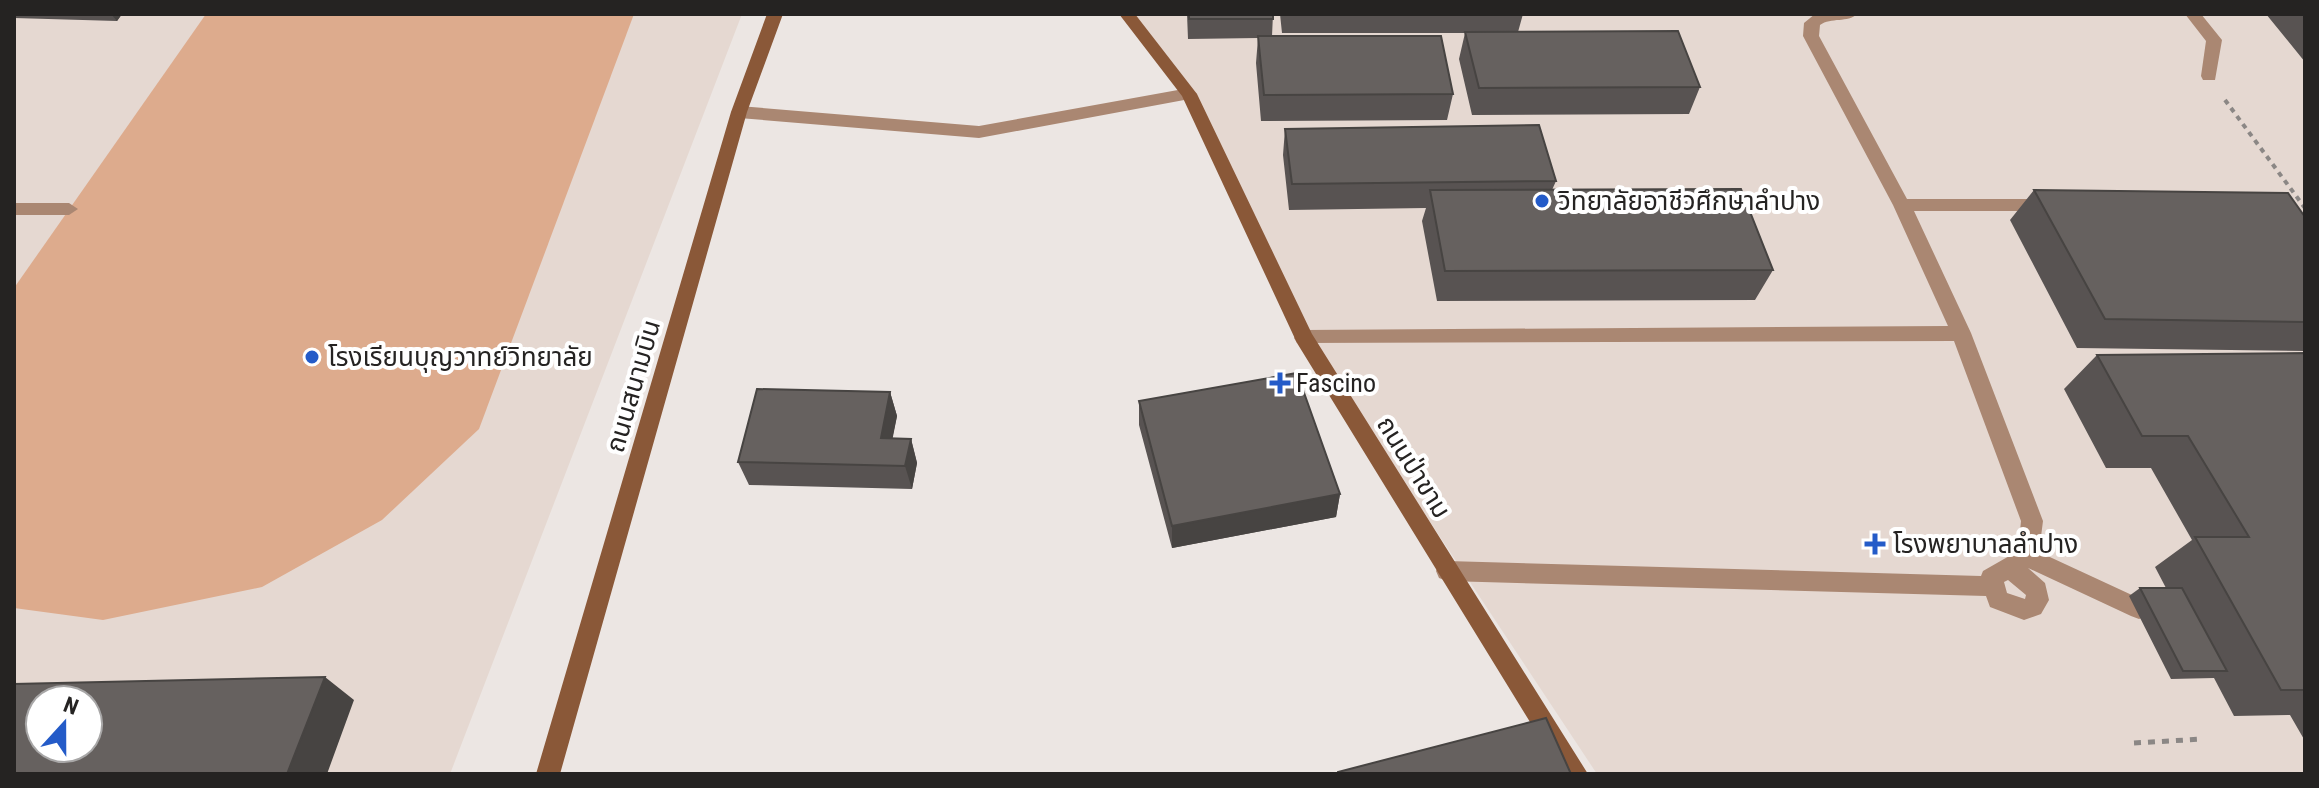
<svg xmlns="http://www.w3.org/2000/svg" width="2319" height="788" font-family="'Roboto Condensed','Noto Sans Thai',sans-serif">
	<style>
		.built { fill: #e5d8d1; fill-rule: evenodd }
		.green { fill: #ddab8d }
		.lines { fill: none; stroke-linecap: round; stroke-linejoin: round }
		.path-far1 { stroke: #8b8785; stroke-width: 4; stroke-dasharray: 5 5; stroke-linecap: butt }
		.path { stroke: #8b8785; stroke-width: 5; stroke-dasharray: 7 7; stroke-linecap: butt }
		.lane { fill: #aa8772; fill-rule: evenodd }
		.street { fill: #aa8772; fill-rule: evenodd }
		.secondary { fill: #8a5838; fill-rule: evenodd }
		.wall { fill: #585352 }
		.shaded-wall { fill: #474442 }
		.building { fill: #66615f; stroke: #474442; stroke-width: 2; fill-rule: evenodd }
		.poi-dot { fill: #245bc8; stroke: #fff; stroke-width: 3 }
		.labels { text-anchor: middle; stroke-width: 8; stroke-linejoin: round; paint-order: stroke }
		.poi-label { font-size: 26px; fill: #252322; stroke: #fff; text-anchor: start }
		.street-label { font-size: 26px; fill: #252322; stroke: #fff }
	</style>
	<rect width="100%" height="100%" fill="#ece6e3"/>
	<!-- built -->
	<path class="built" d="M14,14H742L450,774H14ZM40,700H88V748H40Z
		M1135,14H2305V774H1597L1293,315L1189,94Z"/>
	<!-- green -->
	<path class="green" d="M206,14H634L479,429L382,520L262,587L103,620L14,608V288Z"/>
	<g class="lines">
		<!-- path-far1 -->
		<path class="path-far1" d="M2225,100L2305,208"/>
		<!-- path -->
		<path class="path" d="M2134,743L2203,739"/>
		<!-- lane -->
		<path class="lane" d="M1815,14H1857C1848,23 1831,17 1820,25L1819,36L1907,199H2048L2057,205L2048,211H1914L1971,333L2043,521L2039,552L2147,602L2150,609L2147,616L2139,619L2131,616L2028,568L2045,583L2049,600L2041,614L2024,620L1990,607L1986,596L1447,581L1439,578L1436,571L1439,564L1447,561L1981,576L1983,571L2018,551L2021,521L1954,341L1297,343L1294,338L1297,333L1304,330L1948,326L1893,205L1803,36L1804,23ZM2008,580L2026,595L2025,599L2007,593L2004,582Z
			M2185,14H2201L2222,40L2215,80H2203L2201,76L2206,41Z
			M14,203H69L78,209L69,215H14Z"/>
		<!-- street -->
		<path class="street" d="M1189,88L1197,94L1195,98L979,138L739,118L731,112L739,106L979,126Z"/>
		<!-- secondary -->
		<path class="secondary" d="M767,14H783L747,112L560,774H536L731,112Z
			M1119,14H1135L1197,94L1312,334L1588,774H1562L1297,343L1182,96Z"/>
	</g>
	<!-- wall -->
	<path class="wall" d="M14,14H122L117,21L14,18Z
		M1187,14H1273L1272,36L1453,94L1447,120L1261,121L1256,63L1258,38L1188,39Z
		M1280,14H1523L1518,32L1700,87L1689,114L1472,115L1459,59L1465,33H1282Z
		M2266,14H2305V62Z
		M1285,129L1556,181L1552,190L1773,270L1755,300L1437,301L1422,221L1426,208L1289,210L1283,155Z
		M2034,190L2305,217V351L2077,348L2010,220Z
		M2305,353V741L2290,715L2234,716L2214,678L2171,679L2129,596L2140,588H2166L2155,567L2192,540L2151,468H2106L2064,389L2097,355Z
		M890,392L897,416L892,439H911L917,463L912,489L749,485L738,462Z
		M1139,401L1340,494L1336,517L1172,548L1139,425Z"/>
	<!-- shaded-wall -->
	<path class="shaded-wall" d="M111,14H122L117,21Z
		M890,392L897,416L888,462L881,438Z
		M911,439L917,463L912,489L905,466Z
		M1340,494L1336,517L1172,548V526Z
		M325,677L354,700L327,774H287Z"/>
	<!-- building -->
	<path class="building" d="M1189,14H1273V19H1189Z
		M1678,31L1700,87L1479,88L1465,32Z
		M1258,36H1441L1453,94L1264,95Z
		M1539,125L1556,181L1292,184L1285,129Z
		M1741,189L1773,270L1445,271L1430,190Z
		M2034,190L2288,193L2305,217V322L2105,319Z
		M2305,353V690H2281L2195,537H2249L2188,436H2142L2097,355Z
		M1297,373L1340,494L1172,526L1139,401Z
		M757,389L890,392L881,438L911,439L905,466L738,462Z
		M2140,588H2182L2227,671H2183Z
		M325,677L287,774H14V684ZM40,700H88V748H40Z
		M1546,718L1571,774H1338V772Z"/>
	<!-- markers -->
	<g class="poi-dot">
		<circle cx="1542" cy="201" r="8"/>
		<circle cx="312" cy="357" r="8"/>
		<path d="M1276 371h8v8h8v8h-8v8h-8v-8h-8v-8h8z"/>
		<path d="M1871 532h8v8h8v8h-8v8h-8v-8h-8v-8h8z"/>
	</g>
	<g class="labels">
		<!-- poi labels -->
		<g class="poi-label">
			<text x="1558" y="210">วิทยาลัยอาชีวศึกษาลำปาง</text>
			<text x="328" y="366">โรงเรียนบุญวาทย์วิทยาลัย</text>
			<text x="1296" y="392">Fascino</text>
			<text x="1893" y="553">โรงพยาบาลลำปาง</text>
		</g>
		<!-- street labels -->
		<g class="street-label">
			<text transform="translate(633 386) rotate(-74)" y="9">ถนนสนามบิน</text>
			<text transform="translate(1414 467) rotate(58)" y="9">ถนนป่าขาม</text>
		</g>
	</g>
	<!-- border -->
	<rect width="2319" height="788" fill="none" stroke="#252322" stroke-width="32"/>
	<!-- north arrow -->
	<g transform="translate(64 724) rotate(21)"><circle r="38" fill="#ffffff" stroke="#a8a7a7" stroke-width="2"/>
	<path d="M0-6L14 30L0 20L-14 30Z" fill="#245bc8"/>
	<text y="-12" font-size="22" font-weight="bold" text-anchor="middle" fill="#252322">N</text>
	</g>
</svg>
